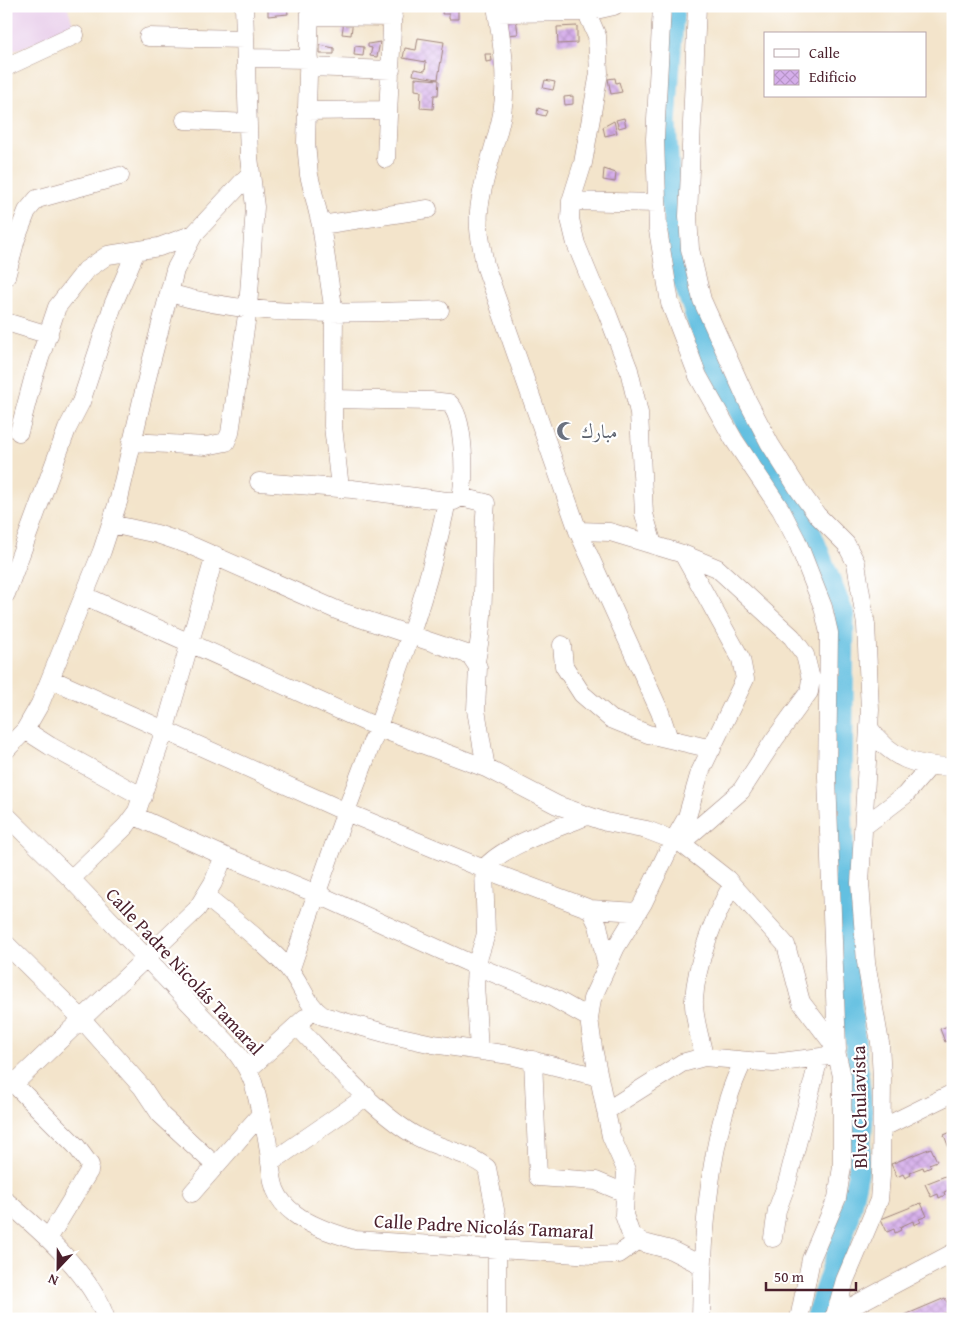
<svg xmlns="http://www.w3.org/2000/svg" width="959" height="1325" font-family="'Gentium Book Plus',Amiri,serif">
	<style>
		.built { fill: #ead1ec }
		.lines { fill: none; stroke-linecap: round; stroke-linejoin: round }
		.river { stroke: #63c0e1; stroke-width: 21 }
		.building { fill: url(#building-cross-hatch) }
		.minor-casing { stroke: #9e827b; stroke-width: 19 }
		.minor { stroke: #fff; stroke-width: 18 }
		.labels { text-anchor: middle; stroke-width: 4.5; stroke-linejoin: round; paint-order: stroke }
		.worship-label { font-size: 19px; fill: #5b616d; stroke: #fff; text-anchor: start }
		.street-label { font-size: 19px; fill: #4a1f2b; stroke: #fff }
	</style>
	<defs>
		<pattern id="building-cross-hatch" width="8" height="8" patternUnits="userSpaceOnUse" patternTransform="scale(1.25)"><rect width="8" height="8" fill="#d5aeea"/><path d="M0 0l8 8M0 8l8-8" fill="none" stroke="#b895c9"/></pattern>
	</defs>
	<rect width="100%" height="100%" fill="#fff"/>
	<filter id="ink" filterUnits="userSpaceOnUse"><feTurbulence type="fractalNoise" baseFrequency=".02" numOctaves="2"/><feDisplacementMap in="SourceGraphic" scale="10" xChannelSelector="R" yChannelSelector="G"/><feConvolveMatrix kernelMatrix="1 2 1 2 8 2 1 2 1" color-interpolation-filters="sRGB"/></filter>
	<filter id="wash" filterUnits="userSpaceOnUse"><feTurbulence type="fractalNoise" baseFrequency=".0096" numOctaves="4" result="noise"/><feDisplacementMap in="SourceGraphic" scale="20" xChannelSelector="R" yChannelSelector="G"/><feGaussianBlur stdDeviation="1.12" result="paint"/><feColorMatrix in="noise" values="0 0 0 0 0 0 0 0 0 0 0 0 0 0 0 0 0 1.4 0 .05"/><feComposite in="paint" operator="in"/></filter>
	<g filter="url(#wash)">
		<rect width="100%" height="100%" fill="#f3e4cb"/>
		<!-- built -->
		<path class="built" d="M6,6H67L75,29L6,53Z"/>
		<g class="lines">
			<!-- river -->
			<path class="river" d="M674,6L666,123L671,206L683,280L707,349L745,422L801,508L844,615L842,799L846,950L863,1119L858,1173L847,1223L815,1319"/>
		</g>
		<g id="blocks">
			<!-- building -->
			<path class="building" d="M268,6H277V10L285,9V6H287L288,14L268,16Z
				M443,7L458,8V19H449V14H442Z
				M516,17L518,34L507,35L505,18Z
				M353,19L351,35L342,34L344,21Z
				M577,26V43L558,44L557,27Z
				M418,38L444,42L438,79L413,75L414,69L425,71L426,62L403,58L405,48L416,50Z
				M380,42L377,57L370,56L372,48L368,47V44Z
				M320,45L334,48V54H320Z
				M355,46L364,47L363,56L354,55Z
				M485,54H491L492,61L486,62Z
				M415,78L439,80L438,95H434L433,109L420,108L421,91L415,90Z
				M615,78L616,83L619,82L622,92L611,94L608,79Z
				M545,80L555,82L553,90L543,88Z
				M573,96V104L565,105L564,97Z
				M538,108L547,111L545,116L537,114Z
				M624,118L626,126L619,128L616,120Z
				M614,121L617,133L605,136L603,127Z
				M604,169L616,173L615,182L603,180Z
				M953,1024V1039L945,1042L940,1029Z
				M953,1131V1147L949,1148L944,1135Z
				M931,1148L937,1161L929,1164L931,1167L924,1170L923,1167L910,1172L911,1175L905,1178L903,1174L897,1177L891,1164Z
				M953,1173V1188L944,1192L945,1195L939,1198L938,1194L931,1197L925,1184Z
				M921,1203L927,1216L919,1219L921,1222L914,1225L913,1221L900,1227L901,1230L895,1233L894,1229L887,1232L881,1219Z
				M945,1298L951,1311L943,1314L945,1318L907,1319L905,1315Z"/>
		</g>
	</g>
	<g filter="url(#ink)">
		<use href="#blocks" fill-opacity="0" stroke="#9e827b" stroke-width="1"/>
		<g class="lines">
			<!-- minor casing -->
			<g class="minor-casing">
				<path id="minor" d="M310,6L306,143L309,175L321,225L334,313L333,426L340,488
					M496,6C502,42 508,77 502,114C496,146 482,178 479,211C477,229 482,247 485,265L578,531L660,712L669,739
					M584,6L597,36L599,73L583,163L571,201L570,219L576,244L592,283L606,310L629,370L639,413L644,514L653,545
					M662,6L655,139L658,230L670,303L698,376L734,440L781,510L797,541L823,607L829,633L827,777L837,1050
					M697,6L688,216L690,249L702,300L747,400L770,444L799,490L817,515L846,544L856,563L866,625L870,710L860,883L866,962L880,1043L882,1078L881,1176L879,1200L845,1280L834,1319
					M497,13L587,12L614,6
					M310,16L393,17
					M148,37L245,39
					M246,58L309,59
					M6,67L75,35
					M309,67L391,70
					M306,111L388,110
					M185,120L248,123
					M386,159L393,6
					M571,201L657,203
					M321,225L428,209
					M6,277L16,239L27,211L37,199L120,176
					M169,293C256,319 350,313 440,310
					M6,322L49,335
					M19,432L33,379L57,307L86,270L108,255L159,247L194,234
					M131,442L206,446L226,442L230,433L248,308L255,207L249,157L244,6
					M259,482L352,489L447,501H454L461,497C465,476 465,417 449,403L431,401L333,399
					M461,497L486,503C481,555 487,610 476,661
					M111,524L157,534L192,546L339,611L470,655L478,667L476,710L486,768
					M578,531L610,532L683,554L717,568L792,637L805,655L811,679L809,692L774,740L741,791L681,843
					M683,554L741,659L745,679L700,772L687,817L670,847L643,903L616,947L592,999L589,1018L593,1048L611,1136L626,1170L624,1215L631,1235L644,1243L671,1250L703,1266
					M6,594L67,429L81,402L113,305L136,251
					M85,596L379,728L486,768L557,805L606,822L647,830L681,843L727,879L786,945L801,1002L830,1040L836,1051L842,1076V1167L837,1198L811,1259L799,1319
					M562,645L564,666L582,694L611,719L648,734L712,749
					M51,679L346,812L484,869L590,909L638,912
					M869,728C893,760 914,766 953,767
					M25,730L50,746L143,797
					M6,750L25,730L40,704L102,551L119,499L148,374L175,270L194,234L250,174
					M6,815L71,879L236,1052C254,1076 255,1087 261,1115C263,1125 267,1135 268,1145C273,1174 268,1194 295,1214C312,1227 334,1233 355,1240L593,1255L619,1254L639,1240
					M135,816L224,856L317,894L476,966L550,996L589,1018
					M863,827L905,795L929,767
					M71,879L126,826L137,811L165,729L215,555
					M206,897C234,920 264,942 289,969C301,983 307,1006 323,1016L392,1035L433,1044L510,1055L599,1077
					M590,909L598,925L607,967
					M6,944L81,1018L142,1087L160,1114L216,1166
					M290,971C308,918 326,866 345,814C384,709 425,610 447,501
					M297,1026C330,1060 378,1116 418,1137C440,1149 467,1152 487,1168L497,1220V1319
					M479,1050L475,984L476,966L486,934L484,869C501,846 560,827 587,816
					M704,1057C701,1039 693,1018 694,1000C696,963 714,917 732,885
					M533,1060L538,1177L596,1181L625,1193
					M249,1069L305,1018
					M7,1077L76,1146L90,1165L89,1171L48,1239
					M14,1084L197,909L213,883L224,856
					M606,1111L682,1063L704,1057L773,1063L837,1055
					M882,1128L953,1093
					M270,1163L367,1096
					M192,1193L261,1114
					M6,1201C41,1231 91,1274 106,1319
					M773,1238L777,1210L787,1183L819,1058
					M834,1316L953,1253
					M701,1319C702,1243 709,1130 743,1062"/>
			</g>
			<!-- minor -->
			<use href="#minor" class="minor"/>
		</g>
	</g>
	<!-- icons -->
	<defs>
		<g id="mosque-bare" transform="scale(1.5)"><path d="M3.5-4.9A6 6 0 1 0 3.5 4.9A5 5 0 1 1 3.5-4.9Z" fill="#6b7280" stroke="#fff" stroke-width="2.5" paint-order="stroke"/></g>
	</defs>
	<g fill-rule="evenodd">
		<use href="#mosque-bare" x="566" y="431"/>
	</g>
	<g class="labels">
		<!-- worship labels -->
		<g class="worship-label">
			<text x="581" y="438">مبارك</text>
		</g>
		<!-- street labels -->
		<g class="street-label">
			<text transform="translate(185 971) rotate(47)" y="7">Calle Padre Nicolás Tamaral</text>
			<text transform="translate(859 1107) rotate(-91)" y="7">Blvd Chulavista</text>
			<text transform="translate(484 1226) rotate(3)" y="7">Calle Padre Nicolás Tamaral</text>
		</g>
	</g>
	<!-- margin -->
	<rect width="959" height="1325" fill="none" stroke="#fff" stroke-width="25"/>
	<!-- legend -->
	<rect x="764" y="32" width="162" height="65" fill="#ffffff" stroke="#b7a5aa"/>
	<rect x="774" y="49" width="25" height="8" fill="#ffffff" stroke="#b7a5aa"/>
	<text x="809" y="58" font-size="15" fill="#4a1f2b">Calle</text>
	<rect x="774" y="70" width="25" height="15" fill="url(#building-cross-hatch)" stroke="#b7a5aa"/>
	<text x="809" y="82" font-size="15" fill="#4a1f2b">Edificio</text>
	<!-- north arrow -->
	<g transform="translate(58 1268) rotate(202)" stroke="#ffffff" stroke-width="4" paint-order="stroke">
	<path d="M0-4L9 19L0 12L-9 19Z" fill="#4a1f2b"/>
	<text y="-8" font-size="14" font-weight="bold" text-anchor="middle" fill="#4a1f2b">N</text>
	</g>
	<!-- scale -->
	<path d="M766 1282v8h90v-8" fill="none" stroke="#4a1f2b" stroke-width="2.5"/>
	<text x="774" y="1282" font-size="15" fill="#4a1f2b" stroke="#ffffff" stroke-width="4" paint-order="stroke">50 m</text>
</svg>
